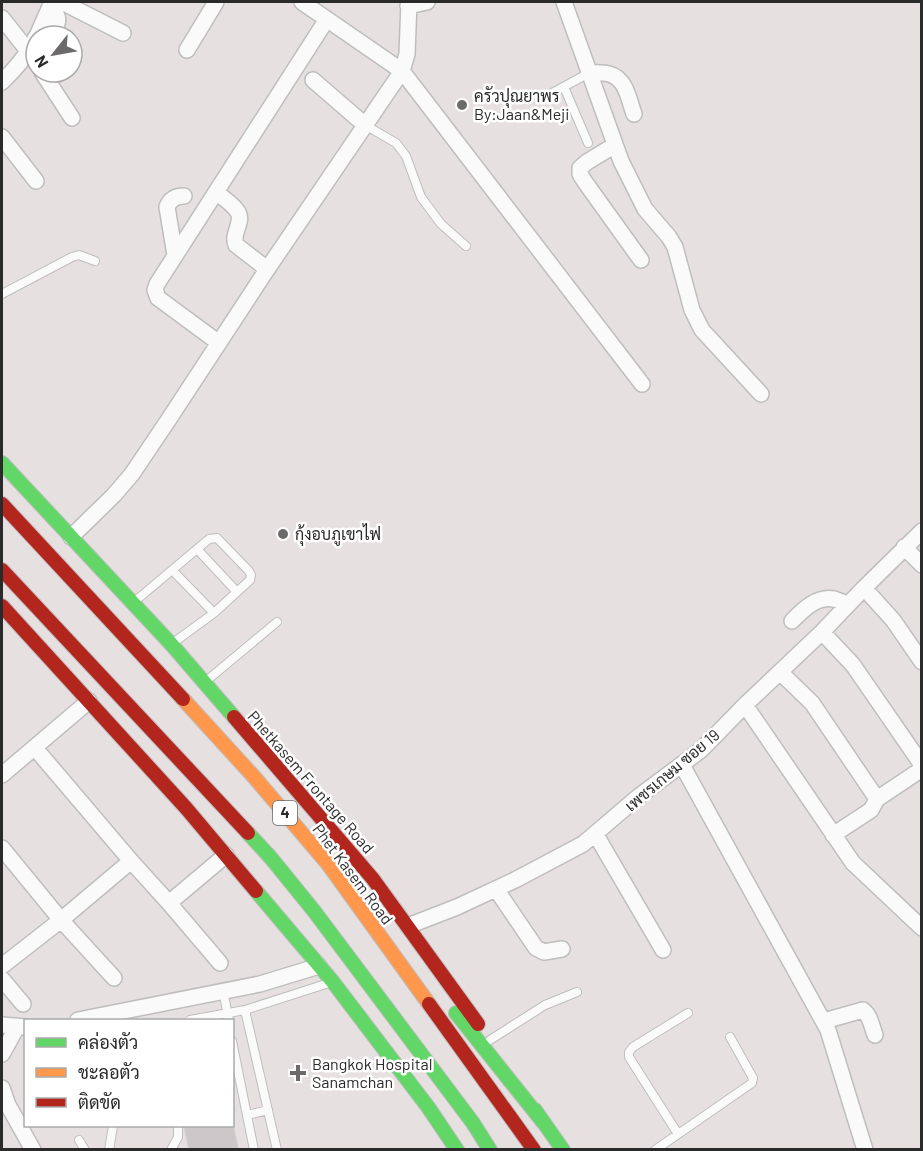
<svg xmlns="http://www.w3.org/2000/svg" width="923" height="1151" font-family="Barlow,Sarabun,sans-serif">
	<style>
		.building { fill: #ccc7c8; stroke: #d2cccd; stroke-width: 1.5 }
		.lines { fill: none; stroke-linecap: round; stroke-linejoin: round }
		.lane-casing { stroke: #bebebe; stroke-width: 10 }
		.street-casing { stroke: #bebebe; stroke-width: 18 }
		.fast-casing { stroke: #bebebe; stroke-width: 16 }
		.slow-casing { stroke: #bebebe; stroke-width: 16 }
		.jam-casing { stroke: #bebebe; stroke-width: 16 }
		.lane { stroke: #fbfafa; stroke-width: 8 }
		.street { stroke: #fbfafa; stroke-width: 15 }
		.fast { stroke: #63d668; stroke-width: 14 }
		.slow { stroke: #ff974d; stroke-width: 14 }
		.jam { stroke: #b3261e; stroke-width: 14 }
		.poi-dot { fill: #6c6a6a; stroke: #fff; stroke-width: 2 }
		.labels { text-anchor: middle; stroke-width: 5; stroke-linejoin: round; paint-order: stroke }
		.shield { fill: #fff; stroke: #6a6a6a; stroke-width: 1.5 }
		.shield-label { font-size: 15px; font-weight: bold; fill: #2a2a2a }
		.poi-label { font-size: 16px; fill: #2a2a2a; stroke: #fff; text-anchor: start }
		.street-label { font-size: 16px; fill: #2a2a2a; stroke: #fff }
	</style>
	<rect width="100%" height="100%" fill="#e7e0e1"/>
	<!-- building -->
	<path class="building" d="M184,1125H233L238,1149H189Z"/>
	<g class="lines">
		<!-- lane casing -->
		<g class="lane-casing">
			<path id="lane" d="M564,87L588,143
				M543,98L589,73
				M365,125L396,143L406,156L421,197L441,224L466,246
				M2,294L72,257L79,255L95,261
				M197,549L237,592
				M172,570L214,613
				M134,602L209,539L217,538L249,571L251,575L250,580L214,613L173,643
				M205,682L277,622
				M223,991L229,1020
				M245,1010L277,1150
				M190,1020L245,1010L332,982
				M490,1040L545,1005L577,992
				M232,1041L254,1150
				M247,1115L268,1110
				M678,1134L629,1057V1052L633,1047L688,1013
				M79,1140L85,1150
				M109,1150L113,1126
				M171,1150L178,1137V1126
				M655,1150L752,1083L753,1078L730,1037"/>
		</g>
		<!-- street casing -->
		<g class="street-casing">
			<path id="street" d="M62,2L123,33
				M302,2L402,71L642,384
				M564,2L621,161L645,209L669,237L675,247L692,310L702,330L761,394
				M51,5C61,20 59,21 51,36
				M408,6L427,2
				M2,18L28,51L36,52
				M37,36L52,2
				M187,50L216,2
				M42,72L72,118
				M589,73C595,73 603,72 609,74C626,78 629,100 634,114
				M313,80L365,125
				M2,82C15,69 28,55 36,37
				M2,137L36,181
				M615,145L587,162L580,168V174L585,182L641,260
				M216,192C223,198 233,204 238,212C244,223 231,233 236,245L267,269
				M175,255L167,207C170,199 176,196 184,196
				M219,343L158,298L155,290L157,284L327,19
				M71,537L114,495L132,474L169,419L264,274L402,71L407,54L409,2
				M904,547L922,565
				M864,588L893,620L922,662
				M792,621C803,610 816,596 834,599C838,600 843,603 848,604
				M822,632L853,665L922,765
				M781,673L812,703L877,799
				M745,705L853,863L922,928
				M682,765L828,1030L865,1150
				M2,775L89,701
				M596,835L663,950
				M833,835L871,810L877,799L922,769
				M2,848L61,920L114,978
				M131,861L169,903L220,963
				M496,889L536,948L544,952L562,949
				M169,903L226,855
				M408,926L457,907L515,880L583,844L638,797L701,750L745,705L822,632L864,588L922,531
				M2,966L61,920L131,861L35,748
				M2,979L23,1004
				M78,1020L260,984L319,966
				M824,1021L863,1010C870,1015 872,1027 875,1035
				M2,1025L26,1027
				M2,1054L17,1027
				M2,1088L8,1105L33,1150"/>
		</g>
		<!-- fast casing -->
		<g class="fast-casing">
			<path id="fast" d="M2,463L172,645L234,717
				M248,833L271,858L314,911L473,1123L490,1150
				M256,891L333,982L428,1107L457,1150
				M456,1013L543,1122
				M535,1110L563,1150"/>
		</g>
		<!-- slow casing -->
		<g class="slow-casing">
			<path id="slow" d="M183,699L255,778L328,864L429,1004"/>
		</g>
		<!-- jam casing -->
		<g class="jam-casing">
			<path id="jam" d="M2,504L183,699
				M2,570L248,833
				M2,606L186,808L256,891
				M234,717L373,879L478,1024
				M429,1004L534,1150"/>
		</g>
		<!-- lane -->
		<use href="#lane" class="lane"/>
		<!-- street -->
		<use href="#street" class="street"/>
		<!-- fast -->
		<use href="#fast" class="fast"/>
		<!-- slow -->
		<use href="#slow" class="slow"/>
		<!-- jam -->
		<use href="#jam" class="jam"/>
	</g>
	<!-- markers -->
	<g class="poi-dot">
		<circle cx="462" cy="105" r="6"/>
		<circle cx="283" cy="534" r="6"/>
		<path d="M295 1064h6v6h6v6h-6v6h-6v-6h-6v-6h6z"/>
	</g>
	<g class="labels">
		<!-- shield labels -->
		<rect class="shield" x="273" y="801" width="24" height="24" rx="4.5"/>
		<g class="shield-label">
			<text x="285" y="818">4</text>
		</g>
		<!-- poi labels -->
		<g class="poi-label">
			<text x="474" y="102">ครัวปุณยาพร<tspan x="474" dy="18">By:Jaan&amp;Meji</tspan></text>
			<text x="295" y="540">กุ้งอบภูเขาไฟ</text>
			<text x="312" y="1070">Bangkok Hospital<tspan x="312" dy="18">Sanamchan</tspan></text>
		</g>
		<!-- street labels -->
		<g class="street-label">
			<text transform="translate(672 770) rotate(-40)" y="6">เพชรเกษม ซอย 19</text>
			<text transform="translate(311 782) rotate(49)" y="6">Phetkasem Frontage Road</text>
			<text transform="translate(353 874) rotate(53)" y="6">Phet Kasem Road</text>
		</g>
	</g>
	<!-- border -->
	<rect width="923" height="1151" fill="none" stroke="#2a2a2a" stroke-width="6"/>
	<!-- legend -->
	<rect x="24" y="1019" width="210" height="108" fill="#ffffff" stroke="#aaaaaa" stroke-width="1.5"/>
	<rect x="36" y="1038" width="30" height="9" fill="#63d668" stroke="#aaaaaa" stroke-width="1.5"/>
	<text x="78" y="1049" font-size="18" fill="#2a2a2a">คล่องตัว</text>
	<rect x="36" y="1068" width="30" height="9" fill="#ff974d" stroke="#aaaaaa" stroke-width="1.5"/>
	<text x="78" y="1079" font-size="18" fill="#2a2a2a">ชะลอตัว</text>
	<rect x="36" y="1098" width="30" height="9" fill="#b3261e" stroke="#aaaaaa" stroke-width="1.5"/>
	<text x="78" y="1109" font-size="18" fill="#2a2a2a">ติดขัด</text>
	<!-- north arrow -->
	<g transform="translate(54 54) rotate(239)"><circle r="28" fill="#ffffff" stroke="#aaaaaa" stroke-width="1.5"/>
	<path d="M0-4.5L10 22L0 15L-10 22Z" fill="#6c6a6a"/>
	<text y="-9" font-size="16" font-weight="bold" text-anchor="middle" fill="#2a2a2a">N</text>
	</g>
</svg>
